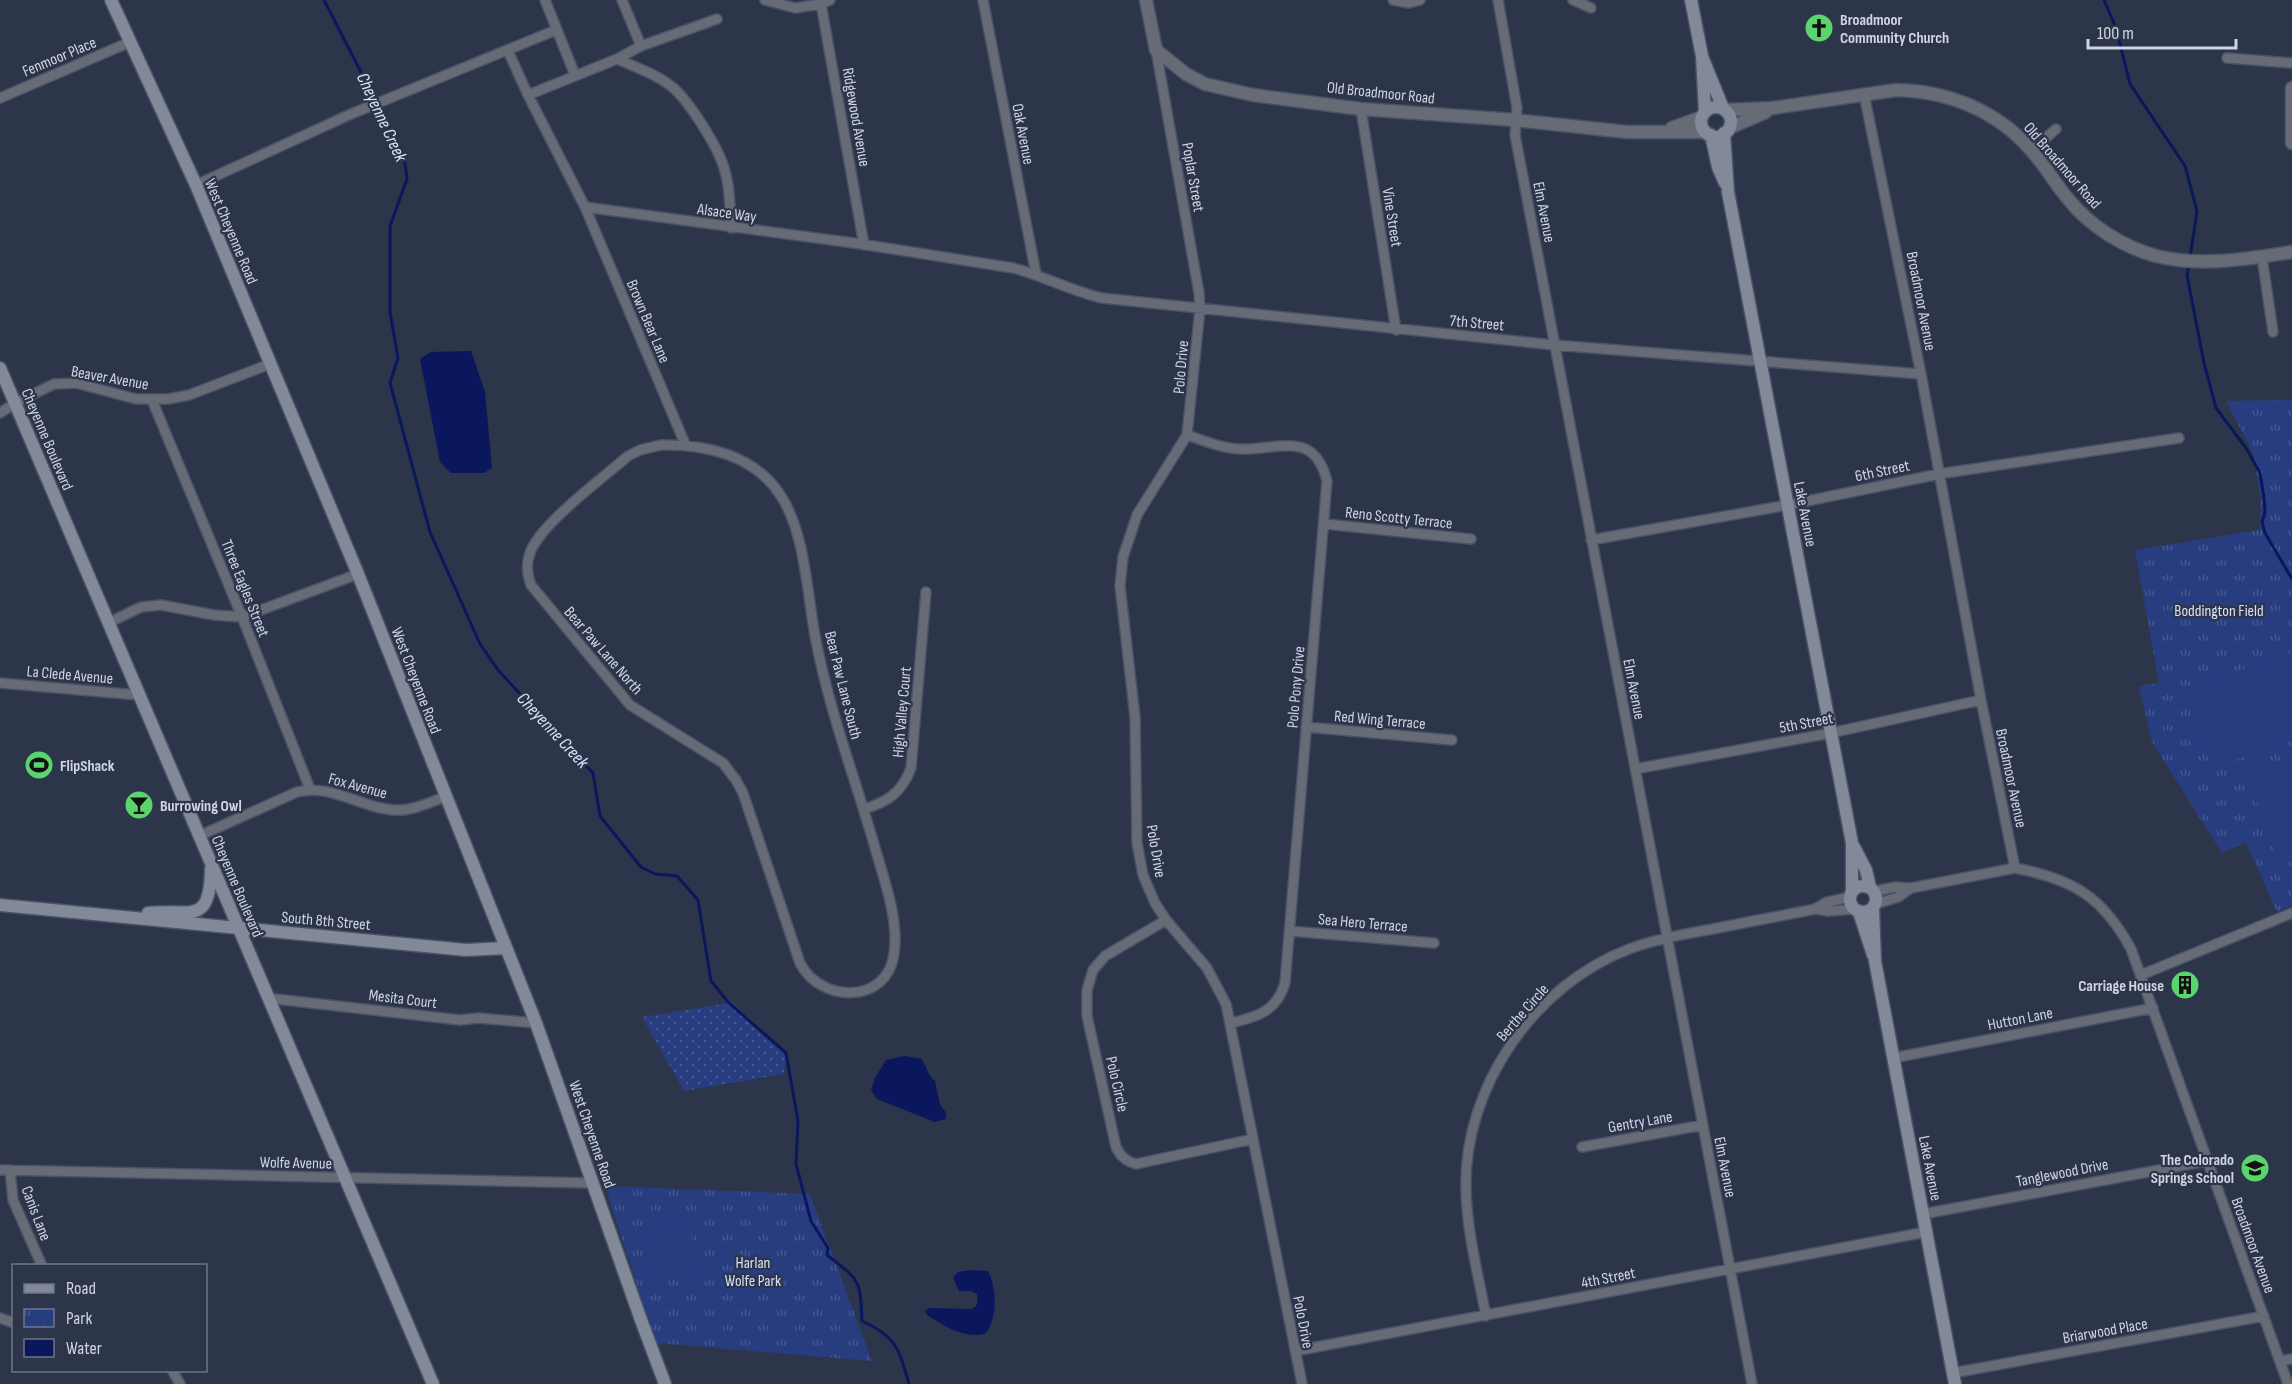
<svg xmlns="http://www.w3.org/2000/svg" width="2292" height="1384" font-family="'Sofia Sans Condensed',sans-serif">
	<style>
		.grass { fill: url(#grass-dots) }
		.park { fill: url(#park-tufts) }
		.garden { fill: #283d80 }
		.water { fill: #0b175c }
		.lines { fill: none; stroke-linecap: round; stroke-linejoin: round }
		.stream { stroke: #0b175c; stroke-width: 3 }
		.minor-casing { stroke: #4a5266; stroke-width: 12 }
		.tertiary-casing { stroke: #4a5266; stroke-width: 15 }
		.secondary-casing { stroke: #4a5266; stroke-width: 15 }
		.minor { stroke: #666b76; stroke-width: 9 }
		.tertiary { stroke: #666b76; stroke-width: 12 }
		.secondary { stroke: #828999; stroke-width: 12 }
		.labels { text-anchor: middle; stroke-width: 4.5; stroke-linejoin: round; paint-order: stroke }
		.poi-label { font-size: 16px; font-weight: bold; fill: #d0d5e3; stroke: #2c354a; text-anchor: start }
		.street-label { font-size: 16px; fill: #d0d5e3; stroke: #2c354a }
		.park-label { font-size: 16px; fill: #d7e0f5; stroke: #2c354a }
		.water-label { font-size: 18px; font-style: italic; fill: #dae3f8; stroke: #2c354a }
	</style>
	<defs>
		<pattern id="grass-dots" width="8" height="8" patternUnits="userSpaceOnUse" patternTransform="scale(1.5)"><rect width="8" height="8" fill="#283d80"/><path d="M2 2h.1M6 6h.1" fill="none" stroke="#465892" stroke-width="1.8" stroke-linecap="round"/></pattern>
		<pattern id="park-tufts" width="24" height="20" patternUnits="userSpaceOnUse" patternTransform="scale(1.5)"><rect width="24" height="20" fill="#283d80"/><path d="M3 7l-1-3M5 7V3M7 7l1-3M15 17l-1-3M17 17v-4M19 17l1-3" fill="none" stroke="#465892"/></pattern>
	</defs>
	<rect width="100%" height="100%" fill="#2c354a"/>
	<!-- grass -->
	<path class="grass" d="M711,982L786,1053L784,1074L684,1091L642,1017L729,1003Z"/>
	<!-- park -->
	<path class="park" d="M2292,400V905L2277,912L2246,842L2222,853L2152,742L2139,686L2159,683L2135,550L2260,530L2261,500L2253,453L2226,401Z
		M605,1186L810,1194L872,1361L656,1343Z"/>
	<!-- garden -->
	<path class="garden" d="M2292,652V740L2212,768L2185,689Z
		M2292,758V861L2280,865L2247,774Z
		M687,1216L700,1272L651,1283L638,1227Z"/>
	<!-- water -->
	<path class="water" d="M471,351L485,392L492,468L484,473H451L440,462L420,359L431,352Z
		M904,1056L922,1059L930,1076L935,1081L940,1104L946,1113V1119L935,1122L877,1099L871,1090L875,1078L886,1060Z
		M972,1270L988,1271C997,1287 998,1319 985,1334C964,1339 944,1326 927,1315L925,1311L929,1308L971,1309C978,1306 978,1302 977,1294L971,1291H959L953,1278L958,1272Z"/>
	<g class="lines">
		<!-- stream -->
		<path class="stream" d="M324,0L404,156L407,179L390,226V312L398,358L390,383L430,532L480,644L498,670L593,773L600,816L641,867L655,874L677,876L698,900L711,981L729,1003L786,1053L798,1121L796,1164L811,1221L828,1248L827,1255C860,1281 860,1278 862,1321C897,1337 899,1349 909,1384
			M2104,0L2116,28L2130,84L2185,166L2197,211L2190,258
			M2189,265L2187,275L2204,363L2216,408L2246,448L2260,473L2264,498L2265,512L2262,522L2265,533L2292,579"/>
		<!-- minor casing -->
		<g class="minor-casing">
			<path id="minor" d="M545,0L575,75
				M622,0L641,46
				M765,0L795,8L821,4
				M830,0L821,4L864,245
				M983,0L1036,274
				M1393,0L1409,3L1420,0
				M1498,0L1517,108L1515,135L1752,1384
				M1573,0L1591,8
				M1156,50L1199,293L1200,309L1187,435L1137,515L1123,557L1120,586L1135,717L1137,843L1143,875L1155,903L1166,920L1207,968L1226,1004L1302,1384
				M508,51L528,95L585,207L861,244L1013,268C1044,276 1071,291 1102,298L1554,345L1921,374
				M2227,58L2292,63
				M617,59L641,46L717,19
				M1864,94L1921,374L1981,700L2015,868C2073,879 2103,897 2131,949L2288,1384
				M528,95L617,59C635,67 656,74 671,86C688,99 718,147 724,168C730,186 730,208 731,228
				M0,98L130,42
				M1361,109L1396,330
				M2032,150L2056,129
				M196,185L351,114L556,30
				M585,207L686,446
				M2262,257L2273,332
				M152,400L242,617L310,789
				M0,413L15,403L54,384L76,383L136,399H168L189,395L270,364
				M1187,435C1205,441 1223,449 1242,449C1278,450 1314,429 1327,481L1285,983C1277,1011 1257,1017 1231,1023
				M661,445C706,444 755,455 781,496C806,535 807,596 816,641C830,713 856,781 876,851C885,883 899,920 894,954C887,1005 820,1003 800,963L743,793L736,780L723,763L630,705L531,585C527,574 526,563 530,553C540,524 603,478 628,456L640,450Z
				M1325,524L1471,539
				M1591,540L1788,505L1939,474L2179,438
				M108,623L141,607L161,605L214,615L242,617L358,574
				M0,683L138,695
				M1306,727L1452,740
				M1635,769L1831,733L1981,700
				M864,809C888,802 902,792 911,768L926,592
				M199,836L297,792C332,783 362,809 396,810C413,811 430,802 445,797
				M1874,891L1896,887L1911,888L2015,868
				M1876,904L1898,897L1911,888
				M1815,909L1828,911L1855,909
				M1166,920L1105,956L1093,970L1087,990V1016L1116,1147C1121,1157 1126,1161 1136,1164L1253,1139
				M1290,931L1434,943
				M2141,975L2292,913
				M267,998L460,1020L478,1018L536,1023
				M1893,1058L2153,1008
				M1582,1147L1703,1125
				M0,1170L592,1183
				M10,1170L13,1200L42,1266
				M1923,1214L2207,1161
				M1486,1316C1478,1274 1467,1232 1466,1190C1463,1088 1534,985 1629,949C1656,939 1684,934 1713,929C1747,922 1781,916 1815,909L1827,902L1850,897
				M0,1318L14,1323
				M1295,1351L1926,1232
				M2280,1361L2292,1359
				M172,1370L180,1384
				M1953,1373L2264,1316"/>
		</g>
		<!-- tertiary casing -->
		<g class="tertiary-casing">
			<path id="tertiary" d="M1146,0L1156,50L1186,74L1205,84L1253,95L1361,109L1515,120L1627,132H1706
				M2292,88V143
				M1725,110L1773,108L1896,90C1947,91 1996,110 2030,149C2045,165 2055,184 2069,200C2090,226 2123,247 2156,256C2202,267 2246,259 2292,252
				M1672,128L1702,117
				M1729,128L1766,112"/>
		</g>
		<!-- secondary casing -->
		<g class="secondary-casing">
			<path id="secondary" d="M111,0L196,185L358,574L536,1023L641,1320L665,1384
				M1691,0L1702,56L1705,112
				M1703,59L1723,108
				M1701 122a15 15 0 1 1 30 0a15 15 0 1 1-30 0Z
				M1724,133L1728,192L1852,843V892
				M1711,135L1718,167L1725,183
				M0,368L433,1384
				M1854,847L1866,870L1870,887
				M1850 899a13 13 0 1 1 26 0a13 13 0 1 1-26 0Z
				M0,905L466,950L506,948
				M1873,908L1875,961L1955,1384
				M1859,912L1873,955
				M148,913C189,908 210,928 211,869"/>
		</g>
		<!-- minor -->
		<use href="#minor" class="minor"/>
		<!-- tertiary -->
		<use href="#tertiary" class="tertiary"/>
		<!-- secondary -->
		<use href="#secondary" class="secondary"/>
	</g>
	<!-- icons -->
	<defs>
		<g id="church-disc" transform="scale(1.5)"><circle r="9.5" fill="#5ad56e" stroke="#2c354a"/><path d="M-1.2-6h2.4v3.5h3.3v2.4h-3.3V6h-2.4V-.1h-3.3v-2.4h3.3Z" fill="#111"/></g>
		<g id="stadium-disc" transform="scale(1.5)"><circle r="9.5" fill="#5ad56e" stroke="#2c354a"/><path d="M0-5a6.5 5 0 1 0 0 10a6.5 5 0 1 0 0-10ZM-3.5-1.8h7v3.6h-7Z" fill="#111"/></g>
		<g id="bar-disc" transform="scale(1.5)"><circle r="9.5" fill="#5ad56e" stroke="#2c354a"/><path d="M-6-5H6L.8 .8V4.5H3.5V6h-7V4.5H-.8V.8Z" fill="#111"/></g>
		<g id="building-disc" transform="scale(1.5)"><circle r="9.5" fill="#5ad56e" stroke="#2c354a"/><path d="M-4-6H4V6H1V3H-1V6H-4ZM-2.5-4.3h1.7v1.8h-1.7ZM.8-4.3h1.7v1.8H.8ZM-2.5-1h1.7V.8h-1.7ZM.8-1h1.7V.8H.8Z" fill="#111"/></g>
		<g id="school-disc" transform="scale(1.5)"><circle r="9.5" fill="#5ad56e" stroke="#2c354a"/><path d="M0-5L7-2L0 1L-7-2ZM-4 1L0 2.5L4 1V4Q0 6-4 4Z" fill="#111"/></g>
	</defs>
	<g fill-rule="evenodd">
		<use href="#church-disc" x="1819" y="28"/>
		<use href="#stadium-disc" x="39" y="765"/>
		<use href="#bar-disc" x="139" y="805"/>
		<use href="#building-disc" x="2185" y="985"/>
		<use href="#school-disc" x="2255" y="1168"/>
	</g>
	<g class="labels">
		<!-- poi labels -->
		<g class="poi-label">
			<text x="1840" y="25">Broadmoor<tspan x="1840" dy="18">Community Church</tspan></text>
			<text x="60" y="771">FlipShack</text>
			<text x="160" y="811">Burrowing Owl</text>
			<text x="2164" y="991" text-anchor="end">Carriage House</text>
			<text x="2234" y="1165" text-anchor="end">The Colorado<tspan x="2234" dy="18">Springs School</tspan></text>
		</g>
		<!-- street labels -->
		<g class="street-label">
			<text transform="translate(59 56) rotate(-23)" y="6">Fenmoor Place</text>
			<text transform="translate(1381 92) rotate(6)" y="6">Old Broadmoor Road</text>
			<text transform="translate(857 117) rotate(80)" y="6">Ridgewood Avenue</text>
			<text transform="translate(1024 134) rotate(79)" y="6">Oak Avenue</text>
			<text transform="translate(2063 165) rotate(49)" y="6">Old Broadmoor Road</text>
			<text transform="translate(1194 177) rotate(80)" y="6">Poplar Street</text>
			<text transform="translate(727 212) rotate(8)" y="6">Alsace Way</text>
			<text transform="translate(1545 212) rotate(79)" y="6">Elm Avenue</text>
			<text transform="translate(1393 217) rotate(81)" y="6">Vine Street</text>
			<text transform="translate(232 231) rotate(67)" y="6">West Cheyenne Road</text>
			<text transform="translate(1922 301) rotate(79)" y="6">Broadmoor Avenue</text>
			<text transform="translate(649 321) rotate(67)" y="6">Brown Bear Lane</text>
			<text transform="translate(1477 322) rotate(5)" y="6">7th Street</text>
			<text transform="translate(1180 367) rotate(-85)" y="6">Polo Drive</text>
			<text transform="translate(110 377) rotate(10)" y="6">Beaver Avenue</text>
			<text transform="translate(48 439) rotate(67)" y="6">Cheyenne Boulevard</text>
			<text transform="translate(1882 470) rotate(-12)" y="6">6th Street</text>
			<text transform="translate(1806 514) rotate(79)" y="6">Lake Avenue</text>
			<text transform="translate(1399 517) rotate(6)" y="6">Reno Scotty Terrace</text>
			<text transform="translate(246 588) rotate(68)" y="6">Three Eagles Street</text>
			<text transform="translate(604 650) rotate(49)" y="6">Bear Paw Lane North</text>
			<text transform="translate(70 674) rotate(5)" y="6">La Clede Avenue</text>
			<text transform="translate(417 680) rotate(69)" y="6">West Cheyenne Road</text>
			<text transform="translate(844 685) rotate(76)" y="6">Bear Paw Lane South</text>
			<text transform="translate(1295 687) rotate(-85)" y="6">Polo Pony Drive</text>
			<text transform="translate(1635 689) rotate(79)" y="6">Elm Avenue</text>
			<text transform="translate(901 712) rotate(-85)" y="6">High Valley Court</text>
			<text transform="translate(1380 719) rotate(5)" y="6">Red Wing Terrace</text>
			<text transform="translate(1806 722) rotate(-11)" y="6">5th Street</text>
			<text transform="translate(2012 778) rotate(78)" y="6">Broadmoor Avenue</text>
			<text transform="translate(358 785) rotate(15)" y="6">Fox Avenue</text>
			<text transform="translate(1157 851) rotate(80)" y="6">Polo Drive</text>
			<text transform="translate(238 886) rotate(67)" y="6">Cheyenne Boulevard</text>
			<text transform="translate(326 920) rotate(5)" y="6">South 8th Street</text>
			<text transform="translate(1363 922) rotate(5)" y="6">Sea Hero Terrace</text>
			<text transform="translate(403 998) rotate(7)" y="6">Mesita Court</text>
			<text transform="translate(1522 1012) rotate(-49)" y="6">Berthe Circle</text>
			<text transform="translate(2020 1018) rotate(-11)" y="6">Hutton Lane</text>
			<text transform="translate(1118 1084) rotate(77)" y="6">Polo Circle</text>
			<text transform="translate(1640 1121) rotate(-10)" y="6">Gentry Lane</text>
			<text transform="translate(593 1134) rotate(71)" y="6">West Cheyenne Road</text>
			<text transform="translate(296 1162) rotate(1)" y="6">Wolfe Avenue</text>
			<text transform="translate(1726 1167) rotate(79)" y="6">Elm Avenue</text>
			<text transform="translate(1931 1168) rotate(79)" y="6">Lake Avenue</text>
			<text transform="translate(2062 1172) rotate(-11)" y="6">Tanglewood Drive</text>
			<text transform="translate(37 1213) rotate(69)" y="6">Canis Lane</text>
			<text transform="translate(2254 1245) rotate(70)" y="6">Broadmoor Avenue</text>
			<text transform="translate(1608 1277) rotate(-11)" y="6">4th Street</text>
			<text transform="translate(1304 1322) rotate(79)" y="6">Polo Drive</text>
			<text transform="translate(2105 1330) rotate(-10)" y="6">Briarwood Place</text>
		</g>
		<!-- park labels -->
		<g class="park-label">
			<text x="2219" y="616">Boddington Field</text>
			<text x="753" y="1268">Harlan<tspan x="753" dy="18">Wolfe Park</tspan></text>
		</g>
		<!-- water labels -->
		<g class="water-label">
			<text transform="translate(382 117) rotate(65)" y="6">Cheyenne Creek</text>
			<text transform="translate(553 730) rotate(47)" y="6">Cheyenne Creek</text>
		</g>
	</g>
	<!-- legend -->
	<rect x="12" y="1264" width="195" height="108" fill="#2c354a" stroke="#6e7587" stroke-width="1.5"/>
	<rect x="24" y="1284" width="30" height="9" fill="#828999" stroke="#6e7587" stroke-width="1.5"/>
	<text x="66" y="1294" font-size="18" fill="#d0d5e3">Road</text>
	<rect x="24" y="1309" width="30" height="18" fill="url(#park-tufts)" stroke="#6e7587" stroke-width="1.5"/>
	<text x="66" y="1324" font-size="18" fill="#d0d5e3">Park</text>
	<rect x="24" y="1339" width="30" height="18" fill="#0b175c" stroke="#6e7587" stroke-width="1.5"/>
	<text x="66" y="1354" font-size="18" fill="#d0d5e3">Water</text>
	<!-- scale -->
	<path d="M2088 39v9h148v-9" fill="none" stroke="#d0d5e3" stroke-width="3"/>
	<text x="2097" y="39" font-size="18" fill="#d0d5e3" stroke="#2c354a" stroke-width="4.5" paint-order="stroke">100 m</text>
</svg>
